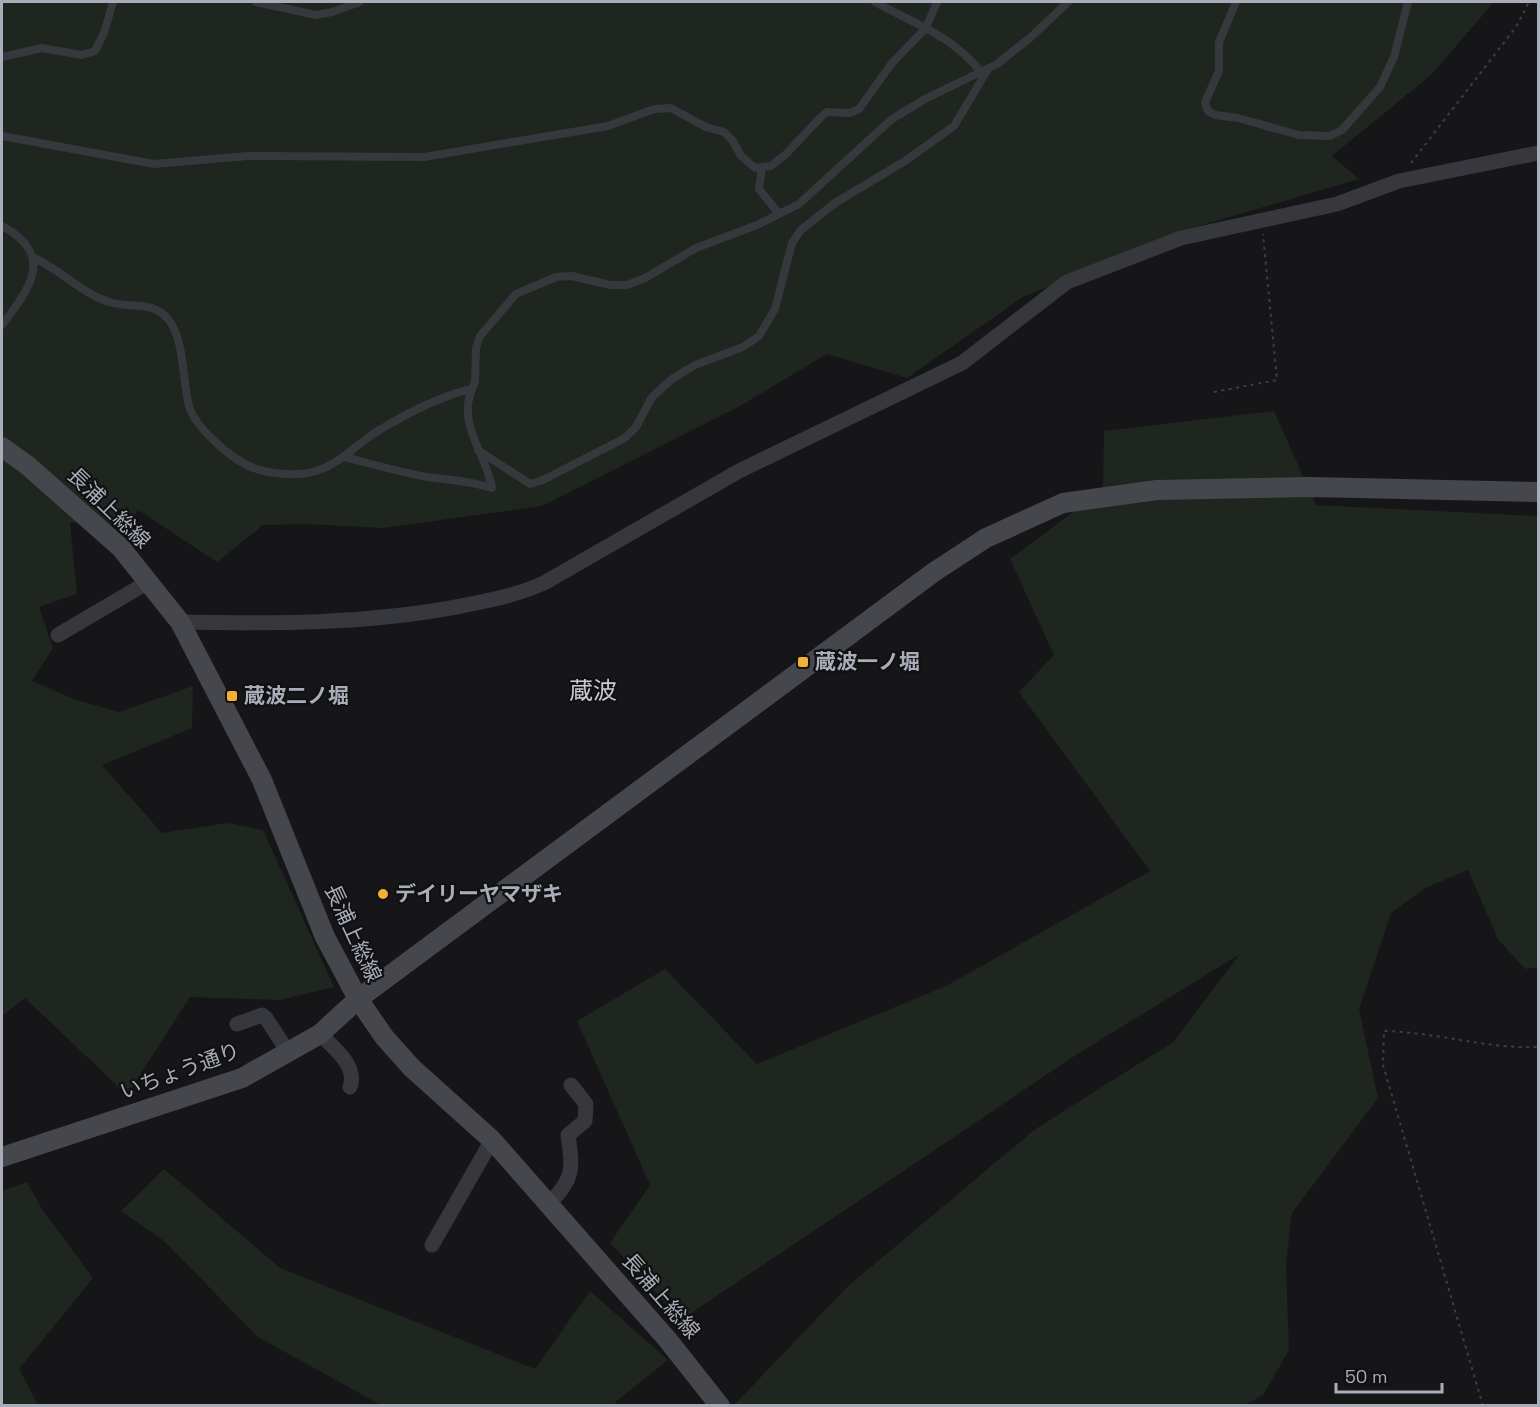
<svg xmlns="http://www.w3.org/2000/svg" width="1540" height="1407" font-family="'Space Grotesk','Noto Sans JP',sans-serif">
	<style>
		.green { fill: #1e261f }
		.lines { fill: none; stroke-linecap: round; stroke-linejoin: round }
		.path { stroke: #3d3f44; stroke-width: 2; stroke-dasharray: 3 4.5; stroke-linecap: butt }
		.lane { stroke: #37383d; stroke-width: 8 }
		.street { stroke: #37383d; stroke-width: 15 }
		.secondary { stroke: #45474d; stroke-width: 20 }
		.poi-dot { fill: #f2b134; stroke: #111113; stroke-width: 2 }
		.labels { text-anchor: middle; stroke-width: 4.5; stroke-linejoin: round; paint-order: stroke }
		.street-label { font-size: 21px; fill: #a8adb8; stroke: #111113 }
		.poi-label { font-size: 21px; font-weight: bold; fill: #a8adb8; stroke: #111113; text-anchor: start }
		.quarter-label { font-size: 24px; fill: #c9ccd4; stroke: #111113 }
	</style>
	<rect width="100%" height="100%" fill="#161618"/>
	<!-- green -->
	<path class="green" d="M2,2H1494L1432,74L1332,156L1359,179L1189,229L1023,297L907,378L827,354L740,406L542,506L383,528L304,524L263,525L217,562L138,510L130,525L70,522L77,594L39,607L53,648L32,681L74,699L119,712L193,686L192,728L102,765L162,833L227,823L263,830L334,987L280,1000L190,997L127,1095L25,998L2,1016Z
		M1274,411L1316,505L1538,516V967L1525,969L1498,939L1468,870L1425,888L1391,913L1359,1009L1378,1098L1292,1213L1286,1264L1289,1350L1263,1395L1245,1405H734L846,1288L1034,1130L1173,1042L1240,954L1076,1055L681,1320L610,1243L650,1185L577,1021L665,969L757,1064L946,986L1150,871L1019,692L1054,655L1010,559L1103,490L1104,431Z
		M164,1169L280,1268L535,1369L590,1291L668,1360L615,1402L617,1405H381L258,1337L164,1241L121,1211Z
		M27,1182L42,1209L93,1278L19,1369L38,1405H2V1191Z"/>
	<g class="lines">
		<!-- path -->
		<path class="path" d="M1411,163L1516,27L1529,2
			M1214,392L1277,380L1263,234
			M1483,1406L1383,1065L1384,1031C1436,1032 1486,1049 1538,1047"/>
		<!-- lane -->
		<path class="lane" d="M256,2L316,15L332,12L360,2
			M875,2C915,24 951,35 981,72
			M1236,2L1219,42V71L1205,102L1208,111L1215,115L1238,118L1299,135L1330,136L1342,130L1380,87L1394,57L1408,2
			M2,57L42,48L82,55L95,51L104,33L113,2
			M2,136L154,164L248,156L424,157L608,126L654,109L671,108L706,127L724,132L733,141L741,156L755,168L771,166L786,154L821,117L827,112L850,113L859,109L892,63L926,28L937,2
			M762,167L759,189L779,214
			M2,226C55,255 31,287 2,325
			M34,258C62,270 82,295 113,303C132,308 153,301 168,319C185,339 182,381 189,406C195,427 229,457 249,466C267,474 297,477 316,471C339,464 354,447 373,434C402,416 439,396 472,389L475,381L476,348L480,336L516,294L556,277L572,276L610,285H627L645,278L696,248L757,225L799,204L892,119L925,99L997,64L1031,37L1068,2
			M478,450L530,484L543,480L625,438L636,427L652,397L672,379L695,365L743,347L759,336L775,309L792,243L801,230L835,203L905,161L954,126L988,69
			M344,457C372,464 399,472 427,477C450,480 470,481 492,488C486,453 457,425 472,389"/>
		<!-- street -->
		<path class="street" d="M180,622C273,624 364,624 456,607C487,601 515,596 544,583L739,471L962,363L1067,282L1181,238L1337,204L1399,181L1538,153
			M58,635L148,582
			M237,1024L262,1015L266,1018L288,1052
			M320,1034C333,1047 358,1066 350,1087
			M549,1204C574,1178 573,1170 568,1135L585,1121L586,1104L571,1085
			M432,1245L492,1140"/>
		<!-- secondary -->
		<path class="secondary" d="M2,447L27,465L121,548L180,622L262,780L325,937L358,999L385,1038L412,1068L492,1140L667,1339L720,1406
			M2,1157L242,1078L320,1034L358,999L934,572L986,538L1063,503L1157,490L1311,487L1538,492"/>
	</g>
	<!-- markers -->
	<g class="poi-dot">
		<rect x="797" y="656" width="12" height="12" rx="3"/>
		<rect x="226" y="690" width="12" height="12" rx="3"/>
		<circle cx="383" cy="894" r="6"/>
	</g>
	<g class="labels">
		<!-- street labels -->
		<g class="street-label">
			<text transform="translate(109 508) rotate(44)" y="7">長浦上総線</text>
			<text transform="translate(353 933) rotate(65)" y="7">長浦上総線</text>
			<text transform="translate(180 1071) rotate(-20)" y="7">いちょう通り</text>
			<text transform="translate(661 1296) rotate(49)" y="7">長浦上総線</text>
		</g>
		<!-- poi labels -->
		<g class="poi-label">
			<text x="815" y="669">蔵波一ノ堀</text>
			<text x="244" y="703">蔵波二ノ堀</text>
			<text x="395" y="901">デイリーヤマザキ</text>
		</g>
		<!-- quarter labels -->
		<g class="quarter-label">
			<text x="593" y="699">蔵波</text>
		</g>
	</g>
	<!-- border -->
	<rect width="1540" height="1407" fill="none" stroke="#a8adb8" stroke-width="6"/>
	<!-- scale -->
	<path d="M1336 1383v9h106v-9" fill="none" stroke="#a8adb8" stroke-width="3"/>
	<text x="1345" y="1383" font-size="18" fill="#a8adb8" stroke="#111113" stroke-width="4.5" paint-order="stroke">50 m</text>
</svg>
